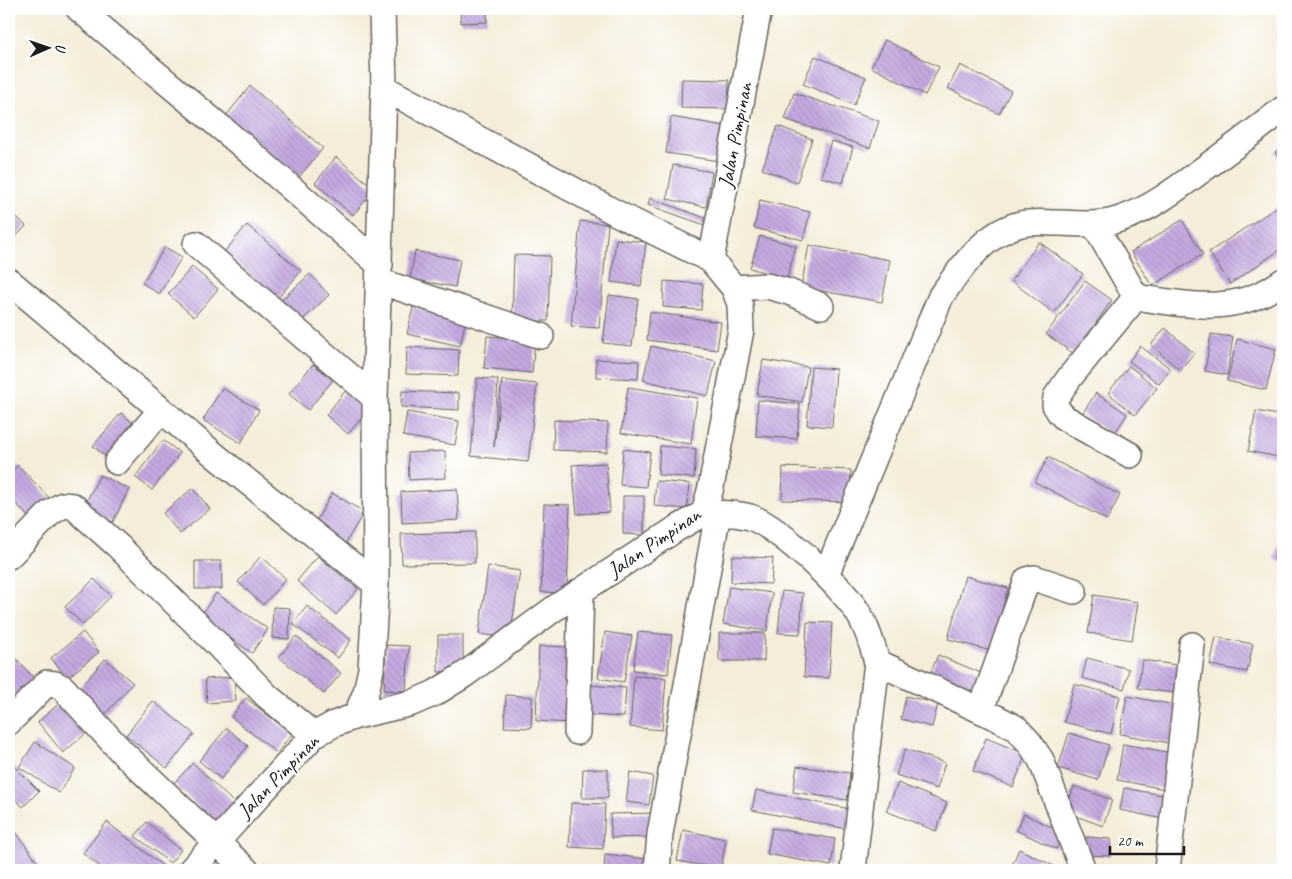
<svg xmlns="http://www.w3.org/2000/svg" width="1292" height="879" font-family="Caveat,sans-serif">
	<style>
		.building { fill: url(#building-back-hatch) }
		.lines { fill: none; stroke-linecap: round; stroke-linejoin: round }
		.minor-casing { stroke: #68655e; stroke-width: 28 }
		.minor { stroke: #fff; stroke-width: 25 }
		.labels { text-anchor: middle; stroke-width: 4.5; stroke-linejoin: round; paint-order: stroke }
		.street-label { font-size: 21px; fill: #1c1c1c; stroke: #fff }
	</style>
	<defs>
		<pattern id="building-back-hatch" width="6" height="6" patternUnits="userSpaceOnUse" patternTransform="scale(1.25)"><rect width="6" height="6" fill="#c4a9e1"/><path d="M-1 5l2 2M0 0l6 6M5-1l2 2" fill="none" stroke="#a891c0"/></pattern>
	</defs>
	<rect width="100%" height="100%" fill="#fff"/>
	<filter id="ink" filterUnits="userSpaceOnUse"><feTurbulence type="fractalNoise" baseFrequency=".02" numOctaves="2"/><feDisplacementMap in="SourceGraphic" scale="10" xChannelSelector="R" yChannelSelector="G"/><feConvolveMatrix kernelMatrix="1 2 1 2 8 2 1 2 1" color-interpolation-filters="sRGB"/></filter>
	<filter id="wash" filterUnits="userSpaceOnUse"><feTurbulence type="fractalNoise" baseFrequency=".0096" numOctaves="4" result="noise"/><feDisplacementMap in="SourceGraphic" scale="20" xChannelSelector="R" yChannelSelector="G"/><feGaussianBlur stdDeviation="1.12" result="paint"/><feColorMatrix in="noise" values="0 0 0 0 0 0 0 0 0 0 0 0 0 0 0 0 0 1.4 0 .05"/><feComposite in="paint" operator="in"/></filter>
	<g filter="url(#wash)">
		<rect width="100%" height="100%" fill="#f5edd9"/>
		<g id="blocks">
			<!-- building -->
			<path class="building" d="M460,9H487V22L461,23Z
				M885,40L939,67L925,95L871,67Z
				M815,56L866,77L854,105L803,84Z
				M960,65L1011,91L999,114L948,88Z
				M682,79L729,80L728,109L681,108Z
				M250,86L323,148L299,177L226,116Z
				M794,93L879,121L870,148L785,119Z
				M671,117L725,126L719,161L666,153Z
				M778,126L812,139L797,182L762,169Z
				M831,141L853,147L843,183L821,177Z
				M1283,147V165L1275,152Z
				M336,157L375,189L353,215L315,183Z
				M673,165L712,172L706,207L667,199Z
				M650,198L708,219L705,225L648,205Z
				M760,200L810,212L803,240L754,228Z
				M1283,203V248L1230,284L1209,252Z
				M9,209L26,226L9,244Z
				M1182,220L1203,254L1152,286L1131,252Z
				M580,221L608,224L599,328L571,326Z
				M247,225L301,271L278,298L224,252Z
				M760,236L796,246L787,279L750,268Z
				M616,239L646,242L641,286L611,282Z
				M1039,242L1083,274L1054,313L1011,281Z
				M809,245L890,260L882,302L801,287Z
				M165,247L182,257L159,294L142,283Z
				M415,251L460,260L455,287L410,279Z
				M514,255L550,256L548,321H512Z
				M192,267L218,289L194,317L168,294Z
				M310,274L329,295L298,324L278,303Z
				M664,281L703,284L701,310L663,307Z
				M1085,281L1112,300L1074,354L1046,334Z
				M609,295L638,299L632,346L603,343Z
				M413,307L466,319L460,346L407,334Z
				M650,312L721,322L717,350L647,340Z
				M1165,328L1194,353L1180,370L1151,345Z
				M1211,334L1233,337L1227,375L1205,371Z
				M487,336L535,340L532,373L484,368Z
				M1237,339L1276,349L1266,390L1227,381Z
				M651,346L716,361L708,396L643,380Z
				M1140,346L1171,369L1159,384L1129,361Z
				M407,347L459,350L458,376L406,374Z
				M596,359L639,361L638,379L596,377Z
				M763,360L808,367L802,402L757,395Z
				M313,364L333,380L308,410L289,394Z
				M1129,366L1157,388L1135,415L1108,393Z
				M811,367L836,369L832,427L807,425Z
				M477,378L498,379L494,447L502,380L537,384L528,462L471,456Z
				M628,387L697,398L691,444L621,433Z
				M222,388L259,410L241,443L203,420Z
				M346,390L369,409L348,434L326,415Z
				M402,391L459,393V410L401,407Z
				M1096,393L1127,414L1113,436L1082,414Z
				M758,400L800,404L797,439L756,436Z
				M1256,411L1283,416V458L1248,451Z
				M407,412L459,421L455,445L403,436Z
				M121,413L139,428L111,461L93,446Z
				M554,420L608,423L607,452L553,450Z
				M163,440L180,453L152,490L135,477Z
				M660,446L696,449L694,478L658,475Z
				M623,449L650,452L646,487L620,485Z
				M445,451L446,478L409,480L408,453Z
				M1048,457L1120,495L1107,520L1035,482Z
				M606,463L610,512L577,514L572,465Z
				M18,465L53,502L33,522L9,496V475Z
				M783,467L851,470L850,502L782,500Z
				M100,475L129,489L113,522L83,508Z
				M656,481L690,484L687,509L654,506Z
				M193,488L210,509L180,534L163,513Z
				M457,489L459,520L402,523L401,492Z
				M332,493L364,512L345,544L314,525Z
				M623,496H644V535L623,534Z
				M544,504L570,505L567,593L541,592Z
				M1283,528V562L1274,560Z
				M475,532V563L402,564L401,534Z
				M261,556L286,579L263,605L238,582Z
				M318,556L358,589L336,615L297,581Z
				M732,556L773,558L771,584L731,582Z
				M195,561H221L222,589H195Z
				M488,566L520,571L510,638L479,634Z
				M965,576L1008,588L991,651L948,639Z
				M94,579L111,596L83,625L65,607Z
				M729,587L772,593L767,631L723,624Z
				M782,591L803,593L800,634L778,633Z
				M216,593L268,629L252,653L200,617Z
				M1094,595L1138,602L1132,640L1088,633Z
				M307,606L351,640L338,658L293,624Z
				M273,607L290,608L289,639L272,638Z
				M807,622L832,623L829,678L804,677Z
				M83,632L99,652L67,678L51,658Z
				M605,632L632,636L624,682L598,678Z
				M638,632L672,635L668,674L633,670Z
				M719,633H765L764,661H719Z
				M438,635H463V671L438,672Z
				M296,636L341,673L324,694L279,657Z
				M1216,637L1253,644L1247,672L1210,665Z
				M386,645L409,646L406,691L384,690Z
				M539,646L574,647L571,723L536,721Z
				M938,655L981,673L970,701L926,683Z
				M15,657L38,683L9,709V662Z
				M1087,658L1129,669L1124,689L1082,678Z
				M105,659L133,683L102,718L75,693Z
				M1142,660L1183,666L1180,694L1138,688Z
				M634,676L666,678L662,730L630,727Z
				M234,677L236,701L207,703L205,679Z
				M1074,684L1120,696L1111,734L1064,722Z
				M590,685L626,688L624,717L589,715Z
				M506,695L532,697L531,728L504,727Z
				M906,696L938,704L932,727L901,719Z
				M1127,696L1181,706L1174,744L1120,734Z
				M246,698L292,734L277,753L231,717Z
				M64,699L90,730L63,753L38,722Z
				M153,701L194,734L167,768L126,735Z
				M227,728L248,746L221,779L199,761Z
				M1069,733L1109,745L1098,780L1058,768Z
				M986,738L1026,754L1013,787L973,771Z
				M35,742L75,768L59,793L19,767Z
				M1123,744L1172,753L1165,789L1117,780Z
				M905,749L945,763L937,789L896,775Z
				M9,761L39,791L23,807L9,793Z
				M193,763L236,805L217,825L174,783Z
				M797,766L850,773L847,800L793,792Z
				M583,769H608V798H582Z
				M630,772L653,776L649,805L626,802Z
				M898,783L947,803L936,831L886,811Z
				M1074,786L1112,800L1103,826L1065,812Z
				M1124,788L1168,796L1163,819L1120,810Z
				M756,790L850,809L847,829L752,810Z
				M571,803L605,804L603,849L569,847Z
				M657,813V837L611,838L610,814Z
				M1024,814L1064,833L1056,849L1016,830Z
				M107,822L168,870H104L83,853Z
				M147,822L181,850L170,863L135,836Z
				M772,828L835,839L831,866L767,854Z
				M683,830L726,839L721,869L677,861Z
				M16,832L40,866L34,870H9V836Z
				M1086,837L1111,839L1110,856L1085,855Z
				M1019,849L1056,867L1054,870H1010Z
				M605,854L648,859L647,870H604Z"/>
		</g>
	</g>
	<g filter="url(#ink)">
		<use href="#blocks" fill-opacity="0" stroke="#68655e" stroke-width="1"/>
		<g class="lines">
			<!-- minor casing -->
			<g class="minor-casing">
				<path id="minor" d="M79,9L243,146L380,265
					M384,88L620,215L711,260
					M1094,224L1136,297C1190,305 1236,316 1283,281
					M196,244L375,398
					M9,281L218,458L376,584
					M379,281L541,336
					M734,288L767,286L789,292L821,306
					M1130,455L1065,418L1060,413L1055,405L1056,397L1070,377L1136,297
					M117,462L161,410
					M704,513C719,513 736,513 750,517C778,526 846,590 860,616C868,630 873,647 877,662L853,870
					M9,556L50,513L63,505L73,506L118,546L212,639L267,696L314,735
					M826,575L941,296C961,268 985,232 1021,224C1033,221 1047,223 1059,223C1081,224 1103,226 1123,218C1150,209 1175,190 1198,173C1227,152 1255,131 1283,109
					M877,662L997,718L1016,728L1029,742L1041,760L1083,870
					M981,710L1027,580L1034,578L1074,591
					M356,716L366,692L371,669L376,584L375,398L384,88L382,9
					M9,722L47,683L55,684L63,688L122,752L246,870
					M577,732L581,591
					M191,870L314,735L334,724L356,716L412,703L435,693L464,675L555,608L676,529L704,513L711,487L741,330L740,304L734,288L711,260L759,9
					M657,870L660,834L718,513
					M1167,870L1192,645"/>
			</g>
			<!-- minor -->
			<use href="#minor" class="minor"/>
		</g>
	</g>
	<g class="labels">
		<!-- street labels -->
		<g class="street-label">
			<text transform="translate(735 135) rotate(-79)" y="7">Jalan Pimpinan</text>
			<text transform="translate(654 542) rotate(-34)" y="7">Jalan Pimpinan</text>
			<text transform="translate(278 776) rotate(-46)" y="7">Jalan Pimpinan</text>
		</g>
	</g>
	<!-- margin -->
	<rect width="1292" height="879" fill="none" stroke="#fff" stroke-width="30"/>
	<!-- north arrow -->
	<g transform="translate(48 48) rotate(88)" stroke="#ffffff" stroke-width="4" paint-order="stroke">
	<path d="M0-4L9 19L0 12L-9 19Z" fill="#1c1c1c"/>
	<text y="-8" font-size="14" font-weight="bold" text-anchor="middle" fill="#1c1c1c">U</text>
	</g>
	<!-- scale -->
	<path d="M1110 846v8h74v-8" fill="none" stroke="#1c1c1c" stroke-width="2.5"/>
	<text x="1117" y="846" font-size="15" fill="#1c1c1c" stroke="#ffffff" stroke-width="4" paint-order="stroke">20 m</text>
</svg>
